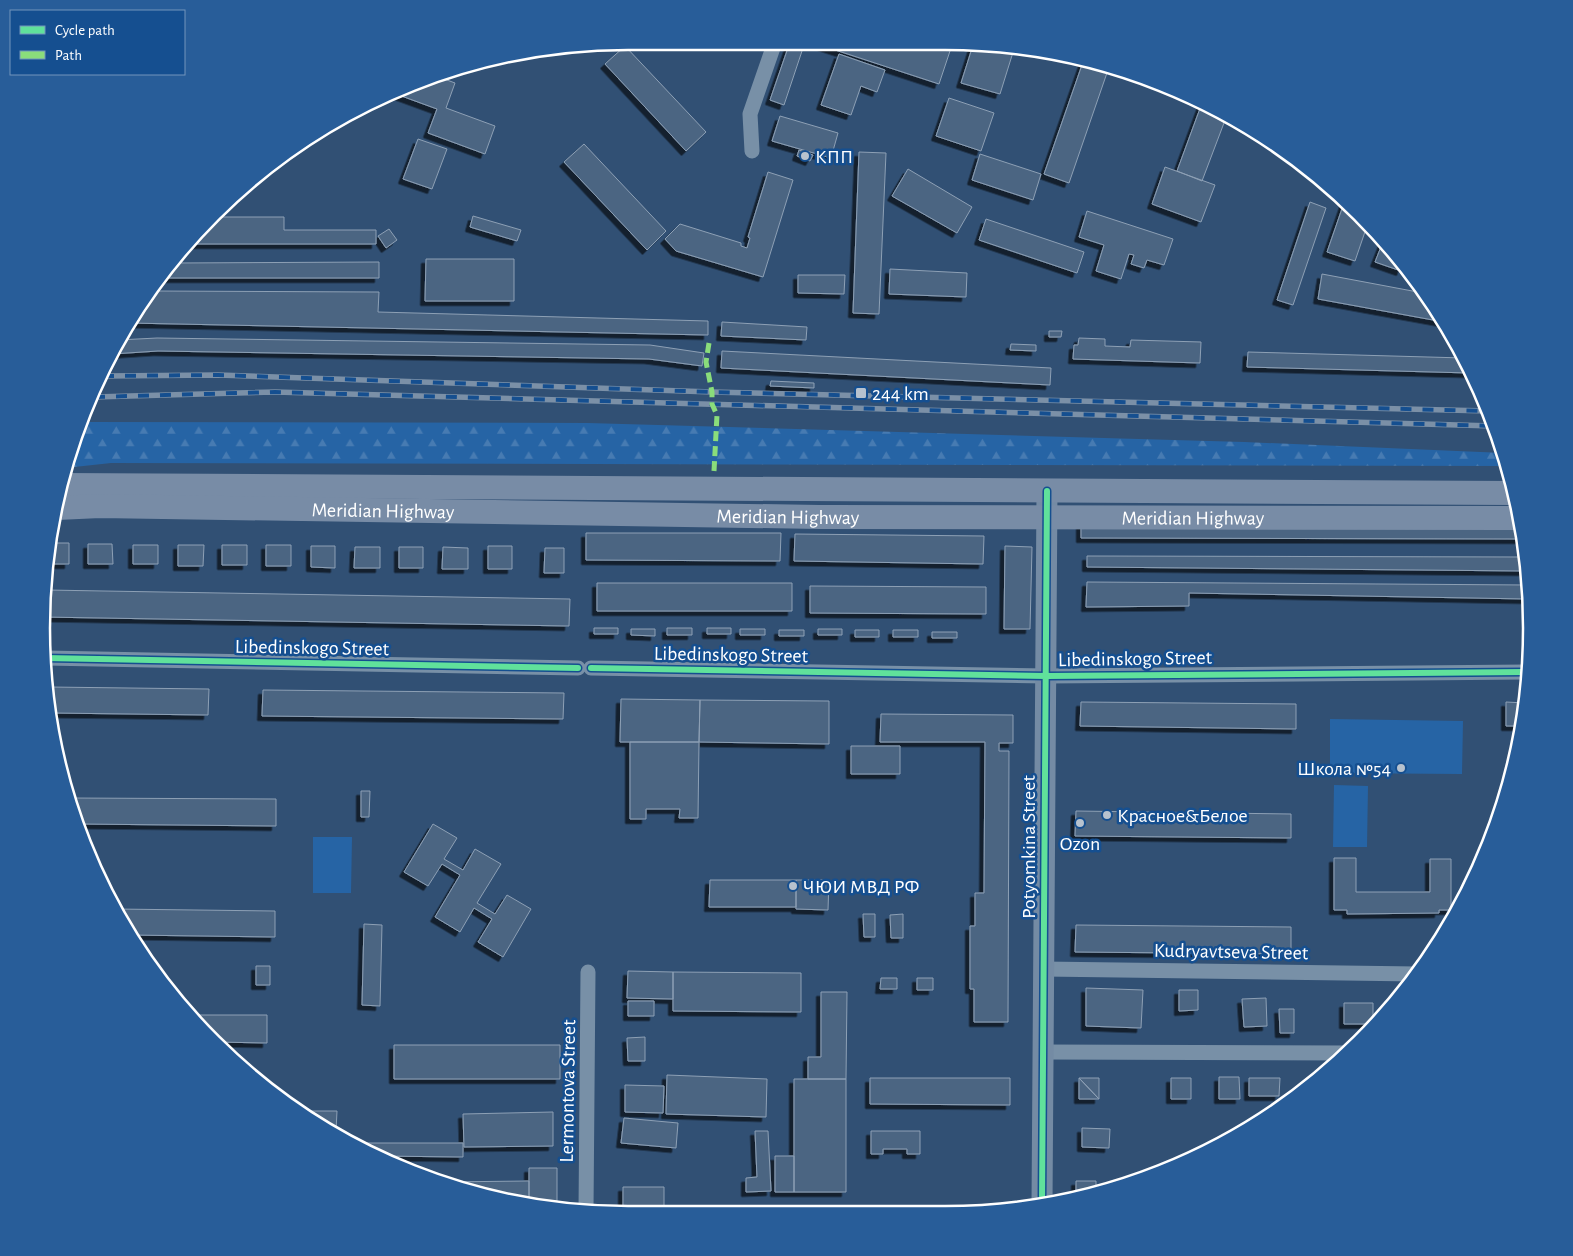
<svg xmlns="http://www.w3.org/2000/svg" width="1573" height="1256" font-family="'Alegreya Sans',sans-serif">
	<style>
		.grass { fill: #2664a5 }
		.forest { fill: url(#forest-firs) }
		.building { fill: #4c6582; stroke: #8da0b5; filter: url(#shadow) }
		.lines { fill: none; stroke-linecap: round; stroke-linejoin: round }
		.street { stroke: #7890a7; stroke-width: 15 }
		.secondary { stroke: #748ba4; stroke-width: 21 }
		.primary { stroke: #788ca6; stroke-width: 24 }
		.rail-casing { stroke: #7b90a7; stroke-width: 5.5 }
		.rail { stroke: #154f90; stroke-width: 4; stroke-dasharray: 11; stroke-linecap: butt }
		.quiet { stroke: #8add7b; stroke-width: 5; stroke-dasharray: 10 5; stroke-linecap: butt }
		.cycleway-casing { stroke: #154f90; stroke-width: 9 }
		.cycleway { stroke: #60e19b; stroke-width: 6 }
		.poi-dot { fill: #b7c2ce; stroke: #154f90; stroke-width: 2 }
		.labels { text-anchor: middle; stroke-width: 5; stroke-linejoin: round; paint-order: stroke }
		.poi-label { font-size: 20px; fill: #fff; stroke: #154f90; text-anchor: start }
		.street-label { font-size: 20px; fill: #fff; stroke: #154f90 }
		.rim { fill: none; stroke: #fff; stroke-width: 2.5 }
	</style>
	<defs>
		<pattern id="forest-firs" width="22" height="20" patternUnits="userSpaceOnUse" patternTransform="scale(1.25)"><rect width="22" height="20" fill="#2664a5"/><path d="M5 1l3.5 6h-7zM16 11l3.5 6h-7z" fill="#477bb2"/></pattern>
		<filter id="shadow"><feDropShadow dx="-4.5" dy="4.5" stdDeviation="0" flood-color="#0009"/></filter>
	</defs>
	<rect width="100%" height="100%" fill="#315074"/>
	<!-- grass -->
	<path class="grass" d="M1330,719L1463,721L1462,774L1330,773Z
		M1334,785L1368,786L1367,847H1333Z
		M313,837H352L351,893H313Z"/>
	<!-- forest -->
	<path class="forest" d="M84,422L587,423L1244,442L1504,453L1507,466L111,463L65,468Z"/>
	<!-- building -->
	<path class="building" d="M790,42H805L784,105L770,100Z
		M818,42H953L939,84L817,44Z
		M974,42L1014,49L1000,94L961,83Z
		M625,46L706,132L686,151L605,64Z
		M839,54L885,70L877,92L861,86L851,115L821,105Z
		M1083,62L1109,67L1069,183L1044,174Z
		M439,77L455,83L446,108L495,126L485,154L428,133L437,109L396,94Z
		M949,98L994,113L981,151L936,136Z
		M1202,103L1227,115L1202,181L1177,171Z
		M780,116L838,133L831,158L772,141Z
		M418,139L447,149L432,189L403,179Z
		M584,144L666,231L647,250L564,162Z
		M799,150L813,155L810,161L797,156Z
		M859,152L886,153L879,314L853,313Z
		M980,154L1041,174L1033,200L972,180Z
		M1165,167L1215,185L1201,222L1152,204Z
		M908,169L972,207L957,233L892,196Z
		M768,172L793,180L763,277L676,251L665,239L680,224L741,243V246L747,248L750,238L748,237Z
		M1345,200L1368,223L1355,261L1327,252Z
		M1310,202L1326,208L1293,305L1277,300Z
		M1087,211L1173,239L1164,265L1147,260L1144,268L1131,264L1134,255L1129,254L1121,279L1096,271L1104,245L1079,237Z
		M473,216L521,230L517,241L470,227Z
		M210,217H284V230H376V244H189Z
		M986,219L1084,252L1077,273L979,240Z
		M389,229L397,240L386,248L378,236Z
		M1384,239L1403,265L1401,271L1375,262Z
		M426,259H514V301H425Z
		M379,262V278H163L175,263Z
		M890,269L967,273L966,297L889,294Z
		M1322,274L1423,293L1444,322L1318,299Z
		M798,275H845L844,294L798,293Z
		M153,291L379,292L378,312L708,321V335L129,323Z
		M722,322L807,327L806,340L721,336Z
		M1049,331H1062L1061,337H1049Z
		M157,338L650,345L704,353L702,366L649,359L158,351L112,354L118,340Z
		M1079,338L1105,339V346L1130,347L1131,340L1201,342L1200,363L1073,359L1074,345H1078Z
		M1011,344L1036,345V351L1010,350Z
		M722,351L1051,368L1050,385L721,368Z
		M1248,352L1464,358L1470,373L1247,367Z
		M771,381L814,383V388L770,386Z
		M1081,523L1520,524L1524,539L1081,538Z
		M586,533H781L780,561L586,560Z
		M795,534L984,536L983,564L794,561Z
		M52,543H69V564H50Z
		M88,544H112L113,564H88Z
		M133,545H158V564H133Z
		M178,545H204L203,566H178Z
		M222,545H247V565H222Z
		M266,545H291V566H266Z
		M311,546H335V568L311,567Z
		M488,546H512V569H488Z
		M1005,546L1032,547L1030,629H1004Z
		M355,547H380V568H354Z
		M399,547H423V568H399Z
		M443,547L468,548V569H442Z
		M545,548H564V573H544Z
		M1087,556L1527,557V571L1087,567Z
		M1087,582L1528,585V599L1189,593V606L1086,607Z
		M597,583H792V611H597Z
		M810,586L986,587V614L810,613Z
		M46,590L570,599L569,626L43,617Z
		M594,628H618V634H594Z
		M667,628H692V635H667Z
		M707,628H731V634H707Z
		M631,629H655V636L631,635Z
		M740,629H765V635H740Z
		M818,629H842V635H818Z
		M779,630H804V636H779Z
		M855,630H879V637H855Z
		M893,630H918V637H893Z
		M932,632H957V638H932Z
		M49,687L209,689L208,715L53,713Z
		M263,690L564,693L563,719L262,716Z
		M621,699L700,700L699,742H620Z
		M700,700L829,701V744L699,742Z
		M1081,702L1296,704V729L1080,726Z
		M1506,702L1525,703L1521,726H1506Z
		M881,714L1013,715V743H999V751H1009L1008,1022H974V989H970V926H975V893H984L985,742H880Z
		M630,742H699L698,818H679L680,809H646V819H630Z
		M851,746H900V774H851Z
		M361,791H370L369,817H361Z
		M69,798L276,799V826L80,824Z
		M1076,811L1291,814V838L1075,836Z
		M433,824L457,838L444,859L463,870L475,849L501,864L477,903L495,914L507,895L531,909L503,957L478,942L492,919L474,908L460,932L435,917L460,875L442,864L428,886L404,872Z
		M1334,858H1356V892H1430V859H1451V910H1439V913L1347,914V910H1334Z
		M710,880H796V907H709Z
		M796,880H829L828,910L796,909Z
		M115,909L275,911V937L130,935Z
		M863,914H875V937H864Z
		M903,914V938H891L890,915Z
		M364,924L382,925L380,1006L362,1005Z
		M1076,925L1291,927V954L1075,952Z
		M256,966H270V985H256Z
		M628,971L673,972V999L627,998Z
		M673,972L801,973V1012L673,1011Z
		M881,978H897V989H880Z
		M917,978H933V990H917Z
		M1086,988L1143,990L1141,1028L1086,1026Z
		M1179,990H1198V1010L1179,1011Z
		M821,992H847L846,1079H808V1057H821Z
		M1266,998L1267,1026L1244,1027L1242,999Z
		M628,1001H654V1016H628Z
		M1344,1003H1373V1024H1344Z
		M1279,1009H1294V1033H1280Z
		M187,1015H267V1043L216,1042Z
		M645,1037V1061H628L627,1038Z
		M394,1045H560V1079H394Z
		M667,1075L767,1079L766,1117L666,1114Z
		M1219,1077H1239L1240,1099H1219Z
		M870,1078H1010V1105L870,1104Z
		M1079,1078L1099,1099H1079Z
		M1079,1078H1099V1099Z
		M1171,1078H1191V1099H1171Z
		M1249,1078H1280L1279,1096H1249Z
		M794,1079H846V1192H794Z
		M625,1085L664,1086L663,1113L625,1112Z
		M300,1111H337L336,1131Z
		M553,1112V1146L464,1147L463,1114Z
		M624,1118L678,1123L676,1148L621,1143Z
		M1082,1128L1110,1129L1109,1148L1082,1147Z
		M755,1131H768L771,1191L746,1192V1178L757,1177Z
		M871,1131H920V1154H907V1149H883V1154H871Z
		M362,1143H463V1157L380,1156L362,1146Z
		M775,1156H794V1192H775Z
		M529,1168H557V1201H529Z
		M529,1181V1205L514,1204L441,1182Z
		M1076,1181H1096V1195L1076,1198Z
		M623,1187H664V1215L623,1214Z"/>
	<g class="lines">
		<!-- street -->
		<path class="street" d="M752,151L750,114L775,42
			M45,658L578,668
			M591,668L1046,676L1530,672
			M1043,969L1417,974
			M1043,1052L1347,1053
			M586,1211L588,972"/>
		<!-- secondary -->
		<path class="secondary" d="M1042,1204L1047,491"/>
		<!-- primary -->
		<g class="primary">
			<path d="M60,485L1513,493"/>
			<path id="s1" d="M57,508L100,506L820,517L1519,518"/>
		</g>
		<!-- rail casing -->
		<g class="rail-casing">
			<path id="rail" d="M103,376L218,375L712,392L1488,411
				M94,397L275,392L1494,426"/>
		</g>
		<!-- rail -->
		<use href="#rail" class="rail"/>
		<!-- quiet -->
		<path class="quiet" d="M709,343L706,362L712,392V404L717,415L714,471"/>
		<!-- cycleway casing -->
		<g class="cycleway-casing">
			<path id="cycleway" d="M45,658L578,668
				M591,668L1046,676L1530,672
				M1042,1204L1047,491"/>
		</g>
		<!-- cycleway -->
		<use href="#cycleway" class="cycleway"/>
	</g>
	<!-- markers -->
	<g class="poi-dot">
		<circle cx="805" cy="156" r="5"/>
		<rect x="855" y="387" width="12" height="12" rx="2.5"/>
		<circle cx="1401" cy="768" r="5"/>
		<circle cx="1107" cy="815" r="5"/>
		<circle cx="1080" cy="823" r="5"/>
		<circle cx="793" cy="886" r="5"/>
	</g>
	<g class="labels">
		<!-- poi labels -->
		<g class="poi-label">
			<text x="815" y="163">КПП</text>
			<text x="872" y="400">244 km</text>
			<text x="1391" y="775" text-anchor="end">Школа №54</text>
			<text x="1117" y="822">Красное&amp;Белое</text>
			<text x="1080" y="850" text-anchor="middle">Ozon</text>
			<text x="803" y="893">ЧЮИ МВД РФ</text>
		</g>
		<!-- street labels -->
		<g class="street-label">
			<text dy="7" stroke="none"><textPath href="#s1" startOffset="326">Meridian Highway</textPath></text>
			<text dy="7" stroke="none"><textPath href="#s1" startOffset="731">Meridian Highway</textPath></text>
			<text dy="7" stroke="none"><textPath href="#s1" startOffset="1136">Meridian Highway</textPath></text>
			<text transform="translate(312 647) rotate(1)" y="7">Libedinskogo Street</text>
			<text transform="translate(731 654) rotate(1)" y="7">Libedinskogo Street</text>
			<text transform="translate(1135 658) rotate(-1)" y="7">Libedinskogo Street</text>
			<text transform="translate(1028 847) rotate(-90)" y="7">Potyomkina Street</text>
			<text transform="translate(1231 951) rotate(1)" y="7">Kudryavtseva Street</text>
			<text transform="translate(567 1091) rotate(-89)" y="7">Lermontova Street</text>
		</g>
	</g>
	<!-- crop -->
	<path d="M0 0H1573V1256H0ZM628 50H945A578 578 0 0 1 1523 628V628A578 578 0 0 1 945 1206H628A578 578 0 0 1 50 628V628A578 578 0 0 1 628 50Z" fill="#285d99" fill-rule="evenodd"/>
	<path class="rim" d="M628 50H945A578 578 0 0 1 1523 628V628A578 578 0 0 1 945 1206H628A578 578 0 0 1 50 628V628A578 578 0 0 1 628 50Z"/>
	<!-- legend -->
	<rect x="10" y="10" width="175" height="65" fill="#154f90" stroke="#7395bc"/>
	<rect x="20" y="26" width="25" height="8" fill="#60e19b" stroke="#7395bc"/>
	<text x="55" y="35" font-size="15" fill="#ffffff">Cycle path</text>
	<rect x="20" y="51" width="25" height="8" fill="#8add7b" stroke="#7395bc"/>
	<text x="55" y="60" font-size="15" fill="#ffffff">Path</text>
</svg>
